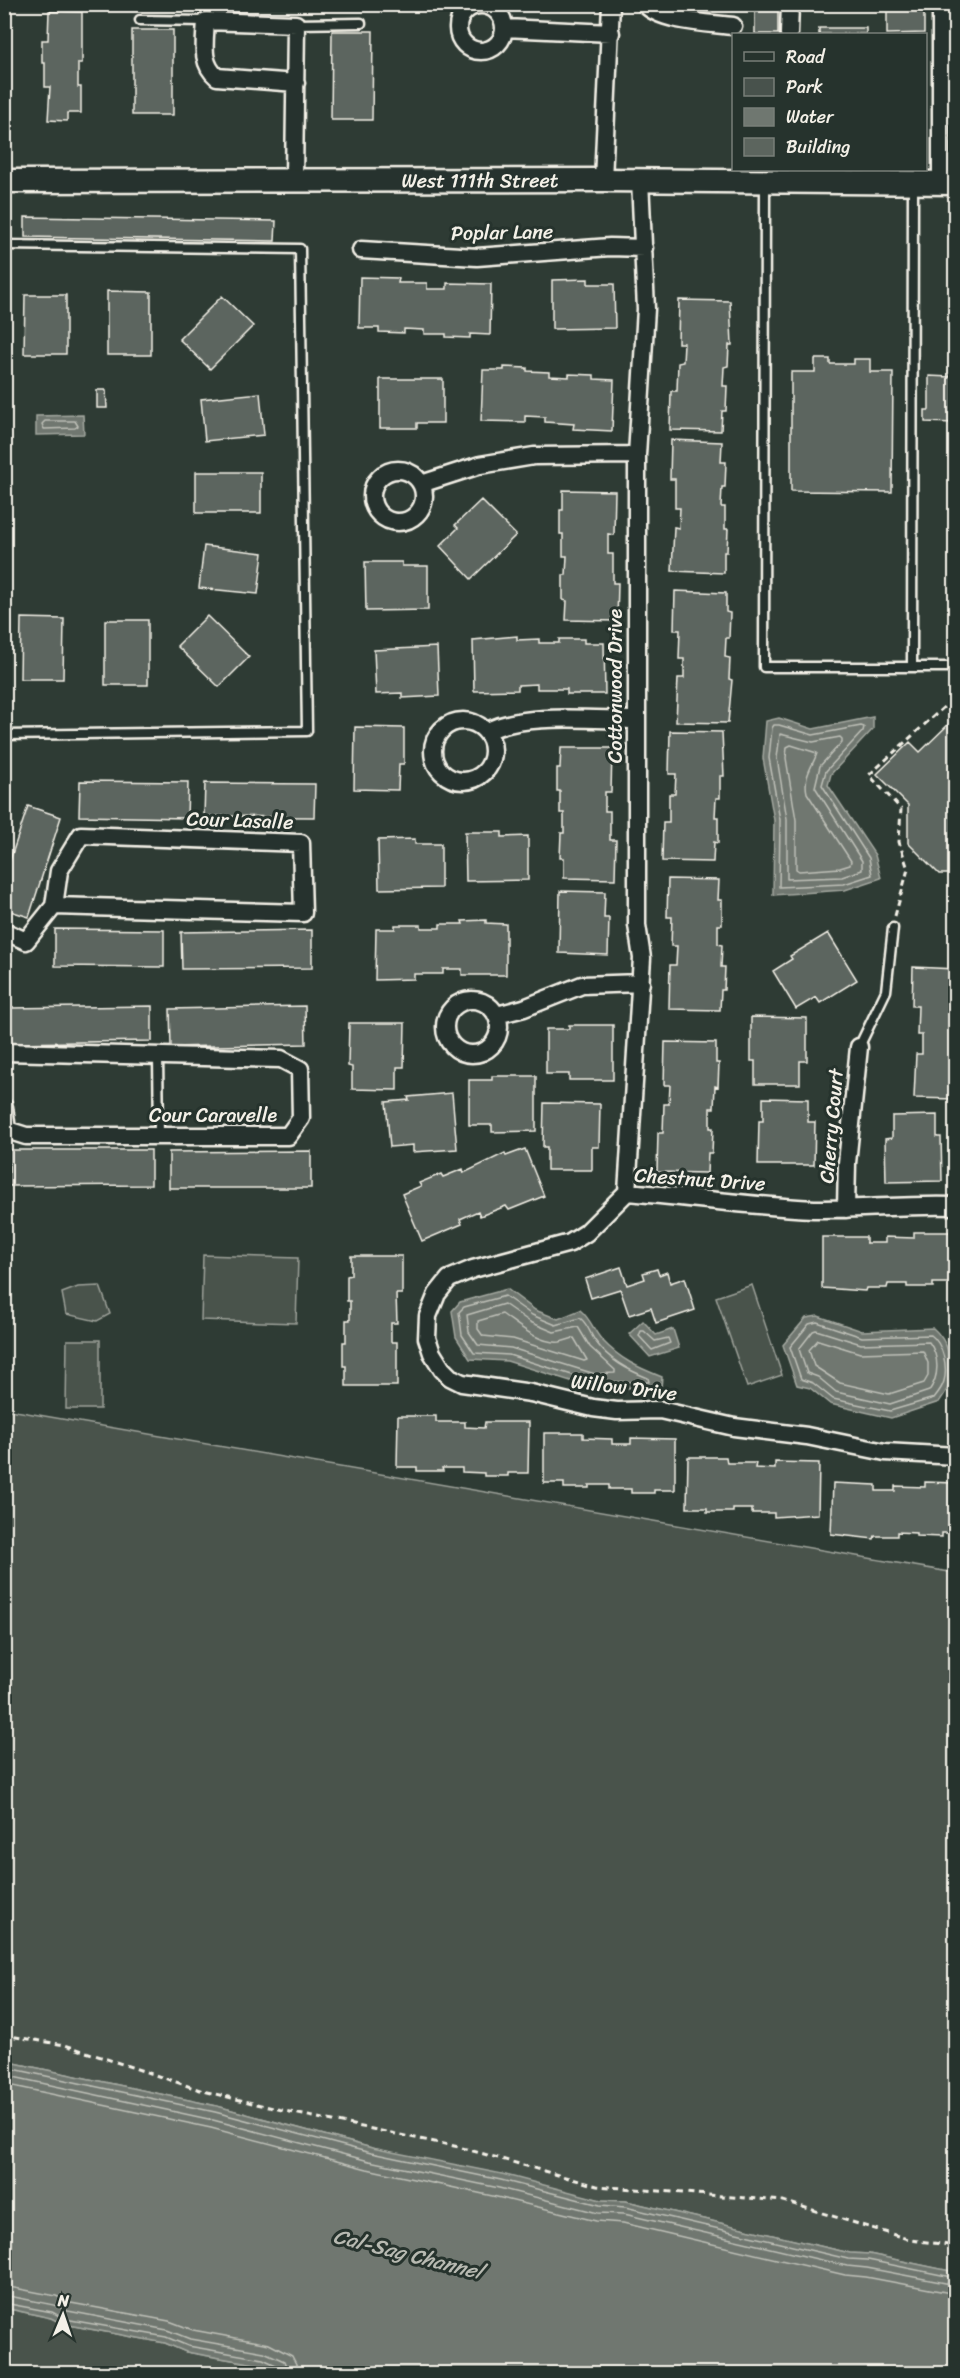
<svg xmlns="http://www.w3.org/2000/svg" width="960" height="2378" font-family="Sriracha,sans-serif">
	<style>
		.built { fill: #3c4841 }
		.green { fill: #48524c; stroke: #9ea29a; stroke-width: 1.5 }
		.water { fill: #6f7770; stroke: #a4a8a0; stroke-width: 1.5 }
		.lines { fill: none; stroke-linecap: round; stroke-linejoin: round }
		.shore { stroke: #bfc0b8; stroke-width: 1.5 }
		.building { fill: #5c655e; stroke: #f4f1e8; stroke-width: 1.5 }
		.lane-casing { stroke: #f4f1e8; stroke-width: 13 }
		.street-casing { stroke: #f4f1e8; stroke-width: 21 }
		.secondary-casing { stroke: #f4f1e8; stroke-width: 27 }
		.path { stroke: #f4f1e8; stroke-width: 3; stroke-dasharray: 6 4.5; stroke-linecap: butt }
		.lane { stroke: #26332d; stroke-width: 8 }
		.street { stroke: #26332d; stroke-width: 16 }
		.secondary { stroke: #26332d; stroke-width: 22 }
		.labels { text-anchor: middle; stroke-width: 6; stroke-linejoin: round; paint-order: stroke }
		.street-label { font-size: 20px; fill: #f4f1e8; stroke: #26332d }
		.water-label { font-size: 21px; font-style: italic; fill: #b8bab2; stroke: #26332d }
	</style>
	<rect width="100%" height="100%" fill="#2e3b34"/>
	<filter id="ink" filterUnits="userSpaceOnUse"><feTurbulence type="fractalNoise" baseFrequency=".0167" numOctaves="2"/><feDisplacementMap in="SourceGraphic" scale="12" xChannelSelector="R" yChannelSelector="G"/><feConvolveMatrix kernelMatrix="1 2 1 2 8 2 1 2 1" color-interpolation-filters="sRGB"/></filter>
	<g filter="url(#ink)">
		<!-- built -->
		<path class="built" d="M941,5H955V158H941Z"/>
		<!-- green -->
		<path class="green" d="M203,1255L298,1258L296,1323L201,1320Z
			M752,1285L782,1375L747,1387L716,1297Z
			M100,1286L110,1314L97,1321L66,1314L62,1293L78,1287Z
			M67,1340H100V1409H66Z
			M4,1409L955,1573V2272L869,2254L850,2253L626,2201L601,2200L372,2148L217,2106L5,2061Z
			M4,2308L51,2318L63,2324L165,2343L186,2352L261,2365L282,2373H5Z"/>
		<!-- water -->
		<path class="water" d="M83,415L84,434L36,435V416Z
			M873,717V729L831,774L828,785L875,855L881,878L845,890L773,895L774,820L763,758L766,721L779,718L813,729Z
			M507,1289L535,1310L558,1319L580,1310C591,1319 593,1330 602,1340C621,1360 637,1367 662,1377L661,1388H593L507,1361L470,1359L456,1337L452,1311L460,1302Z
			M818,1316L862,1331L933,1328C947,1340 955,1363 951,1381C949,1388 943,1396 939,1402L891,1418L830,1404L810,1388L797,1385L783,1345L806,1318Z
			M643,1321L656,1335L673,1329L679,1348L650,1357L629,1334Z
			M5,2061L217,2106L372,2148L502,2174L601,2200L626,2201L850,2253L869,2254L955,2272V2373H282L261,2365L186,2352L165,2343L63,2324L51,2318L5,2308Z"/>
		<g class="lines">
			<!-- shore -->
			<path class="shore" d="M45,421H75L78,426L75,428L44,429L42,424Z
				M774,725H779L813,735L861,726L864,727L863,731L826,771L822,785L869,858L872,875L844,884L779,887L780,820L769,758L772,728Z
				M780,734L813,742L840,737L842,739V742L820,766L815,787L862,861V870L842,877L787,879V819L777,758Z
				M791,745L817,753C813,766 803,776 807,793L851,861L850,865L840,868L799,871L796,869V820L786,758L787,747Z
				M505,1296L532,1315L556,1325L580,1318C588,1324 590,1334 596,1342C609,1360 628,1370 648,1378L649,1382H594L509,1355L474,1353L462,1335L459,1312L464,1307Z
				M504,1304L530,1322L554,1332L578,1327L590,1347L615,1370V1373L595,1374L511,1348L478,1345L469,1332L467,1315Z
				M502,1314C518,1325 539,1344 560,1342C565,1341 570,1339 574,1338L587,1360L584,1361L513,1339L483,1336L478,1329V1321Z
				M817,1322L862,1337L931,1335C943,1344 948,1367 944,1381C943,1386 938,1393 934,1398L890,1411L833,1399L813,1383L801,1379L790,1347L809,1324Z
				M816,1330L861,1344L929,1342C940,1357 939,1377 929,1391L890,1404L836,1392L818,1377L807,1373L799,1349L813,1331Z
				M641,1331H644L655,1341L668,1338L670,1343L652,1350L639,1336Z
				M818,1340L860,1353L923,1351L928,1363V1376L924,1383L889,1394L840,1383L814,1366L809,1350Z
				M4,2067L215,2112L371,2153L501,2180L600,2205L625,2207L848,2259L868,2260L956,2278
				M4,2075L213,2120L369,2161L499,2188L598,2213L624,2214L847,2266L867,2268L956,2285
				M4,2084L211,2128L367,2169L497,2197L596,2221L623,2223L845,2275L866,2277L956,2294
				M4,2286L56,2296L71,2303L169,2321L193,2330L269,2344L292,2356L296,2364L298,2374
				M4,2295L54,2305L68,2311L167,2330L190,2339L264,2352L284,2361L289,2374
				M4,2303L52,2312L65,2319L166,2337L188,2346L263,2359L278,2366L281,2374"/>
		</g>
		<!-- building -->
		<path class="building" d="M755,4H778V34H755Z
			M887,4H924V33L887,34Z
			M49,11L82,12V63H78V87H81V113H67V121L48,120L50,87H45V63H42V40H48Z
			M819,28H866V34H819Z
			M132,30H173V115H132Z
			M332,31H373L372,120H331Z
			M25,217L276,221L275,241L25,237Z
			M360,277L399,278L398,283H427V289H447V283L491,284L490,335L470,334V338L446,337V334H424V330L404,329V333L379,332V328H359Z
			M588,279V284H614L615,328L552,329V280Z
			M107,291L151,292V355H107Z
			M25,295H66V354H24Z
			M222,296L253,326L210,369L179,339Z
			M679,300L730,301L732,345H729L728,366L724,367L723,386H727L726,411H722L721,431L670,430L671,391H677L678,363L683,362L684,343H678Z
			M815,359H830V364H854V359H870V372H893L892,492L791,491V372H815Z
			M504,367L527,368V371L549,372V376L569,377V374L594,375V379L614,380L612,431L573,429L574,424L545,422V417L525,416V422L481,421L483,370H504Z
			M950,369H956V423L925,422V410H929V376L950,377Z
			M380,379H443V423H417V428H380Z
			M97,390H106L107,408H97Z
			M260,393L264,435L205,441L201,399Z
			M671,440L722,442L721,462H726L725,487H722L721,507H725V529H728L727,552H724V573L672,571L674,527L679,528L680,508H675V479H670Z
			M196,472H261V513H196Z
			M563,490L615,491L614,535L608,534V554H613V583H618L617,621L566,620L567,601L563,600V575H566L567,556H563V534H560V510H563Z
			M481,500L516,535L471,579L440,546L458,528L455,525Z
			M204,546L263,553L258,594L199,588Z
			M365,562H402V566H428V610L366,611Z
			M675,591L726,593V612L730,613L729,638H726L725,657L730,658L729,679L732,680L728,723L676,722L678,678H684V659H679L680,630H674Z
			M207,616L249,657L219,687L177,646Z
			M21,618L64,619L63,679H20Z
			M105,620H148V685H105Z
			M517,636V640L539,639V643H559V639H584V643H604L605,694H567V689H537V684L518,685V690L474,691L473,640Z
			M437,647L439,696L402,698V693L376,694L374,650Z
			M956,717V874H939L908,843V805L877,774L910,742L920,752Z
			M355,727L404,728V764H399L398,790L354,789Z
			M670,731L722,732L724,776H720V798H716L715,817H718V843L714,842L713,862L662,861L663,822H669V794H675L676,774H669Z
			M561,748H612L611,792H605V811H610V840H616L615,879L564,878V858H560L561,833H564V813H560V791H557V768H560Z
			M80,781L188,782L187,818L79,816Z
			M205,783L315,784L314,817L204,816Z
			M28,806L61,817L29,917L4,909V878Z
			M465,832H502V837L528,836V880L466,881Z
			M415,839V844H441V888L379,889L378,840Z
			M668,879L719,880L718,900H722V925H718V944L722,945L721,967H725L724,990H721L720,1010L669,1009L670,965H676L677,946H671L672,917H667Z
			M560,891L605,892L604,918H609L608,955L559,953Z
			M486,920V923L506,924V975H462V969H443V974H414V979L375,980L376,929H395V925H421V928H440V924H463L462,921Z
			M55,929L164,930V967L55,966Z
			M312,930V968L182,969L181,932Z
			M828,933L857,980L820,1003L816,997L796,1009L773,971L792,959L790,956Z
			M913,967L956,969V1099L914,1098L916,1054H922V1035H917L918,1006H912Z
			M152,1006V1041L10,1043V1008Z
			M305,1006L306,1044L171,1047L170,1009Z
			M751,1017L807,1018V1061H800V1084H755V1061H751Z
			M349,1023H405L404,1067H397V1090L352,1089V1067L348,1066Z
			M569,1025H613V1080H569V1074H546V1029H569Z
			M665,1042L716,1043V1063H719L718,1087L715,1086L714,1108H710V1128H713L712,1153H708L707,1173L657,1172L658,1133H663L664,1104H669L670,1085H664Z
			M492,1076H536V1131L492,1132V1125H469V1080H492Z
			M452,1093L457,1149L413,1152V1145L390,1147L386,1102L409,1100L408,1097Z
			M763,1098L808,1099V1122H815L814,1165H758L759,1121H763Z
			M544,1103L600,1104L599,1147H592V1170H547V1147H543Z
			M937,1115V1137H941L942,1181L886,1182L885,1139L892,1138V1116Z
			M525,1149L544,1196L509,1210L506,1206L480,1216L478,1211L460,1219L462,1224L422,1241L402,1194L421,1186L419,1183L441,1174L443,1177L463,1169L464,1173L505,1153L506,1156Z
			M9,1150H151V1185L9,1186Z
			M311,1151V1188H169V1152Z
			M914,1232H952L953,1283H933V1287H907V1284H888L887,1288H866L865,1291L822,1288V1237H866V1243H885V1237L914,1238Z
			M351,1256H402V1294H396L397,1323H391V1342H397V1386H346V1366H343V1342H346V1320H350V1301H347V1276L351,1275Z
			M621,1267L627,1285L645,1279L643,1273L657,1269L659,1275L667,1272L670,1283L685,1278L695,1310L656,1323L651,1308L629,1315L620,1289L591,1298L585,1279Z
			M398,1416H436V1422H465V1427L484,1428L485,1422H529L528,1473H508V1476H484V1473L462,1472V1468H442L443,1471H417V1467H397Z
			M544,1433H583V1438L612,1439V1444H631V1438L675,1439V1490H654V1493H631V1489H609V1485H589V1488H564V1483H544Z
			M688,1457H726L727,1463H756L755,1468L775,1469V1462L819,1463L818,1514L774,1517V1513H752V1509H733V1512H707V1508H687Z
			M925,1482L956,1483V1533H942V1537L916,1536V1533L897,1532V1536H875L874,1539L831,1534L833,1483L876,1485V1491H895V1486L925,1487Z"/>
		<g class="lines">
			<!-- lane casing -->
			<g class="lane-casing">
				<path id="lane" d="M464,4L465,11
					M140,20L206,21
					M296,24L361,23
					M765,184L764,667H956
					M4,245L300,249L307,731L4,735
					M912,667L913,182
					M859,1047L886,991L893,928
					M158,1056L159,1136"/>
			</g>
			<!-- street casing -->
			<g class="street-casing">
				<path id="street" d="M645,4C660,22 710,23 733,26
					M458 28a23 23 0 1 1 46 0a23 23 0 1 1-46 0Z
					M505,28L611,33
					M789,34L790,4
					M294,180L296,24L206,21C205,42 200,63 217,77L296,83
					M603,180L611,4
					M941,182V4
					M361,250L477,257L610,247L644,248
					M372 496a26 26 0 1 1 52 0a26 26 0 1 1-52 0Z
					M421,484L480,465L534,456L637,455
					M433 751a30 30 0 1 1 60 0a30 30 0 1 1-60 0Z
					M486,732C522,712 594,720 636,720
					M4,931L26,941L54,906L59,871L81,835L301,843L303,913L54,906
					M445 1027a27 27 0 1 1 54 0a27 27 0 1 1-54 0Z
					M497,1015L524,1008L582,985L641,983
					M4,1052L281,1059L300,1069L301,1118L288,1136H26L7,1130L4,1107
					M627,1192L642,958L637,925V455L646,309L640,180
					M956,1206C908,1204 861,1210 814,1209C751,1206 689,1197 627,1192L586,1233L570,1243L473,1269L449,1279L437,1294L428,1316L427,1338L432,1353L442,1369L450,1377L462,1383L531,1393L593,1408L617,1411L660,1410L734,1427L807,1436L885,1452L956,1456
					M846,1209L847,1163L859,1047"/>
			</g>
			<!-- secondary casing -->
			<g class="secondary-casing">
				<g id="secondary">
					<path id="s1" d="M4,181L603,180L956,183"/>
				</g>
			</g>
			<!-- path -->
			<path class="path" d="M895,916L908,869L899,842L901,809L869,775L956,696
				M4,2035L65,2045L203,2091L294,2113L459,2147L597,2186L783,2201L911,2240L956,2246"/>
			<!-- lane -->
			<use href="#lane" class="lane"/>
			<!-- street -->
			<use href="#street" class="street"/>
			<!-- secondary -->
			<use href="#secondary" class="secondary"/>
		</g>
	</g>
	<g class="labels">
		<!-- street labels -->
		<g class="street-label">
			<text dy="7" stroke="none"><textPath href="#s1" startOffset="476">West 111th Street</textPath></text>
			<text transform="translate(502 232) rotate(-1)" y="7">Poplar Lane</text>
			<text transform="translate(615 686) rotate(-90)" y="7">Cottonwood Drive</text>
			<text transform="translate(240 820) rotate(2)" y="7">Cour Lasalle</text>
			<text x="213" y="1122">Cour Caravelle</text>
			<text transform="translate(831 1126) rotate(-85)" y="7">Cherry Court</text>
			<text transform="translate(700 1179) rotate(4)" y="7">Chestnut Drive</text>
			<text transform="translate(624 1387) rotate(7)" y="7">Willow Drive</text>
		</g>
		<!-- water labels -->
		<g class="water-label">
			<text transform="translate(408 2254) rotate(14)" y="7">Cal-Sag Channel</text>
		</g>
	</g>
	<!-- margin -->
	<rect width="960" height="2378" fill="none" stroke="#26332d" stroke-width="24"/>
	<rect x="12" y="12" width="936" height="2354" fill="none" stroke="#f4f1e8" stroke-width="2" filter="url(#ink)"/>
	<!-- legend -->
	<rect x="732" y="33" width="195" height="138" fill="#26332d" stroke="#787f78" stroke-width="1.5"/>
	<rect x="744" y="52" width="30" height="9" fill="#26332d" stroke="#787f78" stroke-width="1.5"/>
	<text x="786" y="63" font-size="18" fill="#f4f1e8">Road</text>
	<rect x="744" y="78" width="30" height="18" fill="#48524c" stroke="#787f78" stroke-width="1.5"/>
	<text x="786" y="93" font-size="18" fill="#f4f1e8">Park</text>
	<rect x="744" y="108" width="30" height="18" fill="#6f7770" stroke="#787f78" stroke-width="1.5"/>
	<text x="786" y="123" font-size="18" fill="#f4f1e8">Water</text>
	<rect x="744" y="138" width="30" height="18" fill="#5c655e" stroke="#787f78" stroke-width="1.5"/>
	<text x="786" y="153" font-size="18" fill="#f4f1e8">Building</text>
	<!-- north arrow -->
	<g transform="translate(63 2315) rotate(2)" stroke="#26332d" stroke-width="4.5" paint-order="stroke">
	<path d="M0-4.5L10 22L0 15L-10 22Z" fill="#f4f1e8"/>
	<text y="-9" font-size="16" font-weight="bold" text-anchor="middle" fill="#f4f1e8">N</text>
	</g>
</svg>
